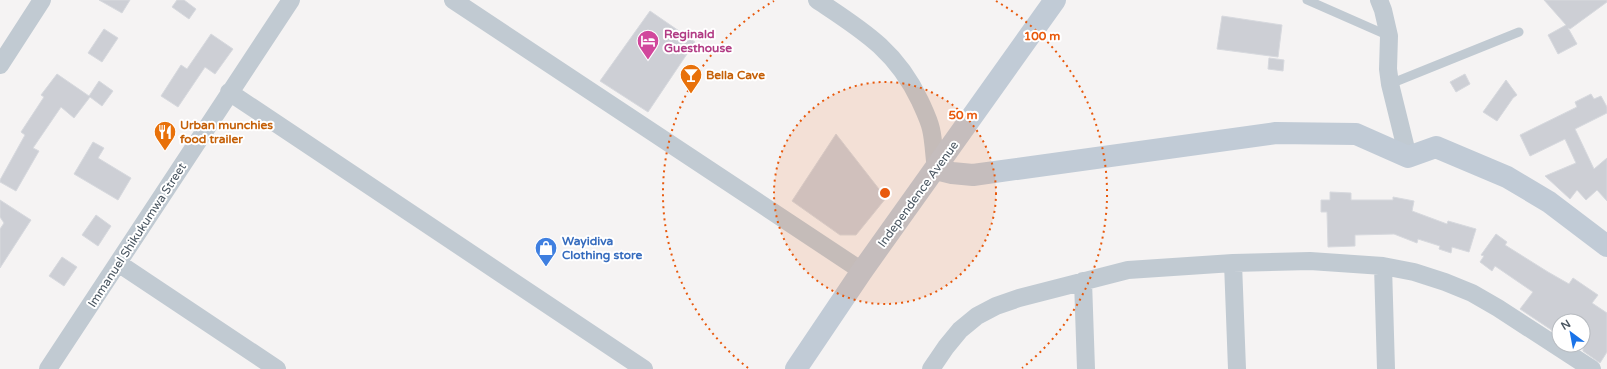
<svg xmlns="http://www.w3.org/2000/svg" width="1607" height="369" font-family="'Varela Round',sans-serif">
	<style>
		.building { fill: #cdcfd5; stroke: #d7d9de }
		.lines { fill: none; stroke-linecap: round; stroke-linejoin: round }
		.lane { stroke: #c1cad2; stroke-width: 9 }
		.street { stroke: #c1cad2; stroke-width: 18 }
		.secondary { stroke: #c1cbd6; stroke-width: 22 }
		.ring { fill: none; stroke: #e8590c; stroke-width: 2; stroke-dasharray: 2 4 }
		.labels { text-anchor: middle; stroke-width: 4; stroke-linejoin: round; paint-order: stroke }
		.hotel-label { font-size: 12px; font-weight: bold; fill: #b23c85; stroke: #fff; text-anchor: start }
		.food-label { font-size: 12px; font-weight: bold; fill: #c56008; stroke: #fff; text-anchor: start }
		.street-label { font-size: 12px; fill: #4a5661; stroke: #fff }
		.shop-label { font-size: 12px; font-weight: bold; fill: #366cbe; stroke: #fff; text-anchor: start }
		.centre { fill: #e8590c; stroke: #fff; stroke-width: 2 }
		.ring-label { font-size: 12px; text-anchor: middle; font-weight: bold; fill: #e8590c; stroke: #fff; stroke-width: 4; stroke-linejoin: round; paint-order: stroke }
	</style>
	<rect width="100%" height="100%" fill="#f5f3f3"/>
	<!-- building -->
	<path class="building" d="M99,0H130L122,13Z
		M177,0H184L196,9L189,19L172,7Z
		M1544,0H1607V2L1570,29L1568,28L1577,44L1558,54L1548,35L1566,25Z
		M650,11L695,42L648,112L600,81Z
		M1222,16L1282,25L1278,57L1217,49Z
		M104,29L118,38L102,62L88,53Z
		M211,34L233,49L215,74L205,67L178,107L161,96L181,65L187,69Z
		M1269,58L1284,60L1283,71L1268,69Z
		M57,74L89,96L99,81L113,91L102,106L90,97L74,118L61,107L33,148L39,151L16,191L0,182V180L25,135L21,132L44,97L41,95Z
		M1465,74L1470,84L1456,92L1450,82Z
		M1506,80L1517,95L1513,98L1497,121L1483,112Z
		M1591,94L1594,99L1601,96L1607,107V113L1575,129L1594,169L1607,158V201L1597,190L1586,200L1577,190L1570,199L1545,176L1576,163L1565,139L1530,156L1520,135L1577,107L1575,102Z
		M836,134L886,198L856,235H840L792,201Z
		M93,142L104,148L98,158L131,178L118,200L74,174Z
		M1330,192L1351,193V200H1393V197L1414,201L1412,211L1447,224L1448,221L1476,229L1469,252L1452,247L1451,253L1439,249L1440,246L1418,239L1417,243L1394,234L1355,235V246L1328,247L1327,212H1321V200H1330Z
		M0,200L31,220L0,268V229L4,223L0,217Z
		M96,215L111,226L98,246L82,235Z
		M1496,234L1507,242L1505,245L1548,272L1569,284L1573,278L1598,295L1592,303L1607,313V352L1600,363L1583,351V321H1559V335L1520,309L1533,292L1495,266L1492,271L1480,262L1484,256L1481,255Z
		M62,257L77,267L64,286L49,276Z"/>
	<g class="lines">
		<!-- lane -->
		<path class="lane" d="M1307,0L1389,36
			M1390,84L1519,32"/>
		<!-- street -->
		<path class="street" d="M453,0L862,271
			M817,0C862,30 896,50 920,101C924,110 929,120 931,129C934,142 934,156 936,169
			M1379,0L1383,10L1389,36L1388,69L1390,84L1408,157
			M0,65L42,0
			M229,92L644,369
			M118,263L277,369
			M1233,263L1237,369
			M1383,266L1386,369
			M1083,281L1086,369
			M48,369L291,0
			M931,369L946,347L960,330L977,316L996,306L1019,298L1128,270L1233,263L1310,261L1383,266L1414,272L1445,282L1472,293L1498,308L1592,369"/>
		<!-- secondary -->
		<path class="secondary" d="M936,169L952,173L973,175L1276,133L1356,134L1408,157L1436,147L1507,177L1549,202L1607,246
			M796,369L862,271L1055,0"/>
	</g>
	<!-- distance rings -->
	<circle cx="885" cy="193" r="111" fill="#e8590c" fill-opacity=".12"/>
	<g class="ring">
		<circle cx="885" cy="193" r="111"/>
		<path d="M748 368A222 222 0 0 1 774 1M996 1A222 222 0 0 1 1022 368"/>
	</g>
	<!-- icons -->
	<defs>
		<g id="hotel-pin" transform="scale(1.15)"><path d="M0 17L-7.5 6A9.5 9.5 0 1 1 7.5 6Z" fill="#d1479c" stroke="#fff"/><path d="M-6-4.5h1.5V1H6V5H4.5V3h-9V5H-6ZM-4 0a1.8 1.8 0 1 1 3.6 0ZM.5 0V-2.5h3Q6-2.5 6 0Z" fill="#fff"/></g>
		<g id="bar-pin" transform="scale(1.15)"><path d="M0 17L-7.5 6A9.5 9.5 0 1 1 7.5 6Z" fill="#e8710a" stroke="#fff"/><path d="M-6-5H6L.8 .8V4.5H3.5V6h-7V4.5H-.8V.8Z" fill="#fff"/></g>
		<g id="restaurant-pin" transform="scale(1.15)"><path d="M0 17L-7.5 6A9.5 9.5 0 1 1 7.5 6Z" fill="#e8710a" stroke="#fff"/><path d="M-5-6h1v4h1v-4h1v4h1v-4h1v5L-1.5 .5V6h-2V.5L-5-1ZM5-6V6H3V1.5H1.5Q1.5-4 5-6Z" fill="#fff"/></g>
		<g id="shop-pin" transform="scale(1.15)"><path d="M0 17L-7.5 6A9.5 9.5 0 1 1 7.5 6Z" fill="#3f7fe0" stroke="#fff"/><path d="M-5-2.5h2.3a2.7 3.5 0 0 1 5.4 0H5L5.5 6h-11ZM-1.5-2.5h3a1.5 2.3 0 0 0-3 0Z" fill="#fff"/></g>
	</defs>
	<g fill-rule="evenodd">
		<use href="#hotel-pin" x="648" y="41"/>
		<use href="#bar-pin" x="691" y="75"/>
		<use href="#restaurant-pin" x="165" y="132"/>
		<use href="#shop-pin" x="546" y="248"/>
	</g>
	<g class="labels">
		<!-- hotel labels -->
		<g class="hotel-label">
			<text x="664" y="38">Reginald<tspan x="664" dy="14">Guesthouse</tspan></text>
		</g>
		<!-- food labels -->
		<g class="food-label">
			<text x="706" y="79">Bella Cave</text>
			<text x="180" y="129">Urban munchies<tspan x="180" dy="14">food trailer</tspan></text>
		</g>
		<!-- street labels -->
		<g class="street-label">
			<text transform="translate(918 194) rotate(-54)" y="4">Independence Avenue</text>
			<text transform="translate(137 235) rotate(-57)" y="4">Immanuel Shikukumwa Street</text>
		</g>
		<!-- shop labels -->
		<g class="shop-label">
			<text x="562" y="245">Wayidiva<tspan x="562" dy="14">Clothing store</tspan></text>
		</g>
	</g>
	<circle cx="885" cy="193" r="6" class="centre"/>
	<g class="ring-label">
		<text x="1042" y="40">100 m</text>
		<text x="963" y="119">50 m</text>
	</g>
	<!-- north arrow -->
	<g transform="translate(1571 333) rotate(328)"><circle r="19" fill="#ffffff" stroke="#b7bbc0"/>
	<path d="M0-3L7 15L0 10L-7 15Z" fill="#1a73e8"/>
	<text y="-6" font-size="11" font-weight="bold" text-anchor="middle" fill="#4a5661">N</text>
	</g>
</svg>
